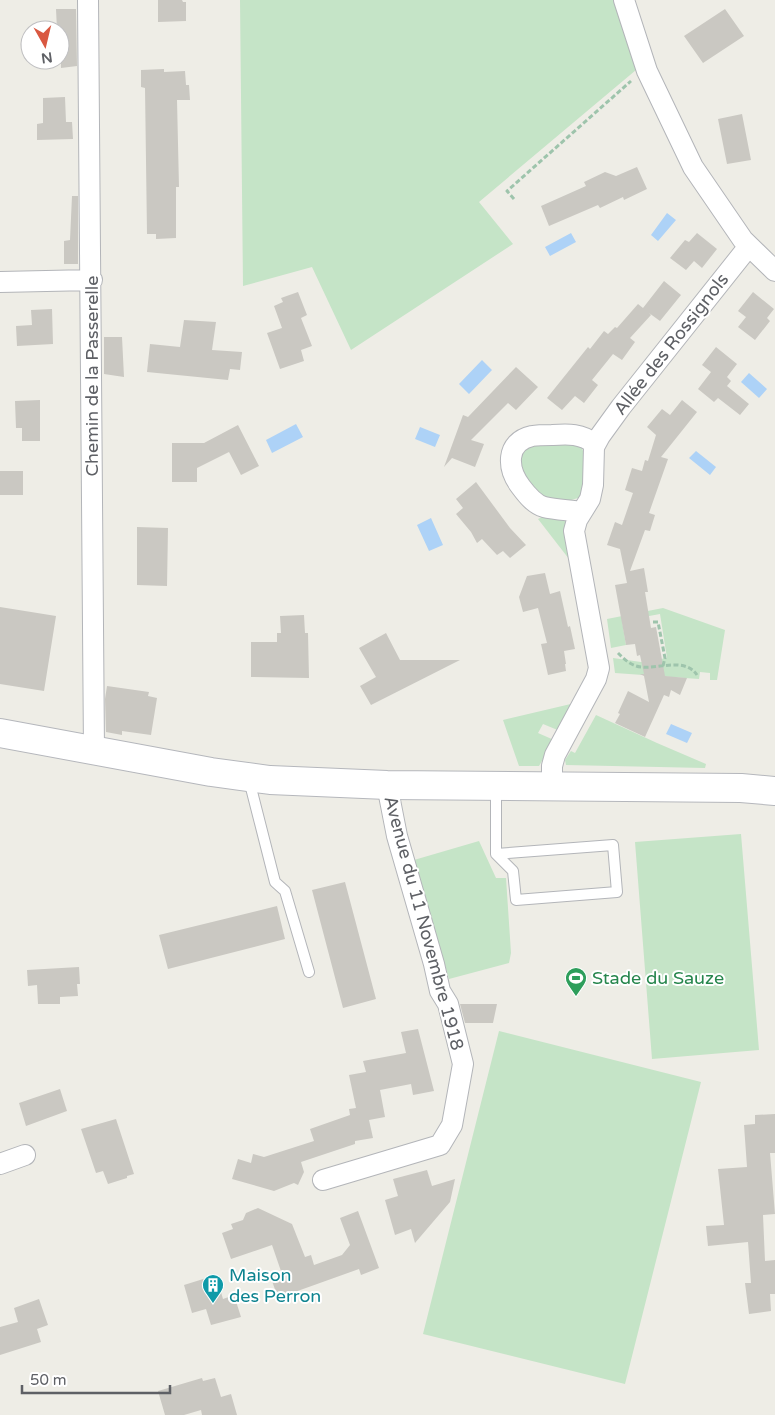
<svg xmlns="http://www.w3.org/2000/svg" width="775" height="1415" font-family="'Varela Round',sans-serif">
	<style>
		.green { fill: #c5e4c7 }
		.water { fill: #add2f7 }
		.building { fill: #cac8c2 }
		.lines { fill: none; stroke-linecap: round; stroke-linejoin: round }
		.lane-casing { stroke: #b3b5b9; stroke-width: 12 }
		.street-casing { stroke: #b3b5b9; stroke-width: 22 }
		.secondary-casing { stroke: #b5b7bc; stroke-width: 30 }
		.path { stroke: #9ec4ac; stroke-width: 3; stroke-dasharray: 5 2.5; stroke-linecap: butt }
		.lane { stroke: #fff; stroke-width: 10 }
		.street { stroke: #fff; stroke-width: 20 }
		.secondary { stroke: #fff; stroke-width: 28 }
		.labels { text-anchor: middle; stroke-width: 4; stroke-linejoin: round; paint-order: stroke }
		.street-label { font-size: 18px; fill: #5e6065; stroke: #fff }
		.leisure-label { font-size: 18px; fill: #27864d; stroke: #fff; text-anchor: start }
		.culture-label { font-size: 18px; fill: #0d838f; stroke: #fff; text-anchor: start }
	</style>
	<rect width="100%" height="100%" fill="#eeede6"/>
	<!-- green -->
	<path class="green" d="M240,0H614L636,70L479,202L513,244L351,350L312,267L243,286Z
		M531,442L580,444C589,460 585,480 581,497L565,502L542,498L521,474V451Z
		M544,516L563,517L567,524L569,559L538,519Z
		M663,608L725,630L717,680H710V673L700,672L699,679L615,673L613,658L641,662L667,658L660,614L622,621L626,645L611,648L607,619Z
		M575,703L560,731L543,724L538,733L554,740L539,766H519L503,720Z
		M596,715L657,743L706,764L705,768L566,765L565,760L571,751L575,753Z
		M741,834L759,1050L652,1059L635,842Z
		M479,841L496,878H506L511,953L509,963L449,979L414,860Z
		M499,1031L701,1082L625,1384L423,1334Z"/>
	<!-- water -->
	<path class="water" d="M667,213L676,220L658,241L651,235Z
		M571,233L576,242L550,256L545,247Z
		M482,360L492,370L469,394L459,384Z
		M749,373L767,389L759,398L741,382Z
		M296,424L303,437L272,453L266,440Z
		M420,427L440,435L435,447L415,439Z
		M696,451L716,467L710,475L689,458Z
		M431,518L443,545L429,551L417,525Z
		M671,724L692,733L687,743L666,734Z"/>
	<!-- building -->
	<path class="building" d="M158,0H182L183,2H186V21L158,22Z
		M56,9H76L77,66L61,68L60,30H57Z
		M725,9L744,36L703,63L684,36Z
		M164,69V72L185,71L186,85H189L190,100H177L179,187H176V238L156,239V234H147L145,88L141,87V70Z
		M65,97L66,122H72L73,139L37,140V124L43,123V98Z
		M742,114L751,160L727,164L718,119Z
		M637,167L647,189L624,200L623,197L600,208L598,205L549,226L541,206L586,186L584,182L605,172L616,176Z
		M72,196H78V264H64V241L70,240Z
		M697,233L717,249L702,268L694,261L686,270L670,258L685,240L689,242Z
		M664,281L681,295L660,321L649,313L651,315L630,338L635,342L622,360L613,354L592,380L598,385L584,403L575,396L562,410L547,398L588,347L590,349L604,331L608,334L615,327L617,328L638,304L643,308Z
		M298,292L307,315L301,318L312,346L301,350L304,361L280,369L267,333L282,328L274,306L283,302L281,298Z
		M753,292L774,309L767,318L770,321L755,340L738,327L746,317L738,311Z
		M52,309L53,344L17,346L16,326L32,325L31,310Z
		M184,320L216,322L212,350L242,352L240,370L230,369L228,380L147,372L150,344L180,347Z
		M104,337H122L124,377L104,374Z
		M716,347L737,364L727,377L731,381L727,386L749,404L740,415L718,398L714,402L698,389L711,372L702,365Z
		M516,367L538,387L516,410L508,403L471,440L484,444L475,467L452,458L444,467L463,415L468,417Z
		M40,400V441H22V428H16L15,401Z
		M682,400L697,412L661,457L668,459L649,513L655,515L650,531L645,530L630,571L644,568L648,592H645L651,628L656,627L665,676L687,678L680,695L671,690L669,697L664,695L645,737L615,723L620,714L618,713L628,691L649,702L644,676L640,674H644L640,655L637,656L635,644L626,645L615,585L627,583L620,549L607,545L615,522L622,525L633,493L625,490L632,468L642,471L645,460L648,461L656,435L647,427L662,409L670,415Z
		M238,425L259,466L241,475L229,452L197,468V482H172V443H204Z
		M0,471H23V495H0Z
		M476,482L510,528L526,545L510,558L503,551L497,555L482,539L477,543L471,532L456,514L463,508L456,499Z
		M137,527L168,528L167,586L137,585Z
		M545,573L550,594L560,591L568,627L570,626L575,649L564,651L566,664H565L566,671L548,675L541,644L547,643L538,608L523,612L519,597L527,576Z
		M0,607L56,616L44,691L0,684Z
		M304,615L305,633H308L309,678L251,677V642H277V633H281L280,616Z
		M386,633L400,660H460L371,705L360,686L376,677L359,648Z
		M107,686L149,692L148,696L157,698L151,735L122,731V735L106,732L105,699Z
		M345,882L376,999L343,1008L312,890Z
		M277,906L285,939L168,969L159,935Z
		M79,967L80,984H77L78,996L60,997V1004H38L37,985L28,986L27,970Z
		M460,1004H497L493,1023H465Z
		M418,1029L434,1091L413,1095L411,1084L380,1090L385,1117L369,1120L373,1138L355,1141V1144L301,1162L304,1172L298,1185L294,1183L274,1191L232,1179L238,1159L251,1163L253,1154L264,1157L314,1141L310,1129L350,1115L349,1109L356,1108L349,1075L366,1072L363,1061L406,1053L401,1032Z
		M60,1089L67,1111L26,1126L19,1103Z
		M775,1114V1153H770L775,1214L763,1215L765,1261L775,1260V1294H770L771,1311L749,1314L745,1283H751L748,1242L708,1246L706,1226L724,1225L718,1169L747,1167L744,1125L755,1124V1115Z
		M116,1119L134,1174L127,1176V1178L108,1184L103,1171L96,1173L81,1129Z
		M427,1170L432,1186L455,1179L450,1202L415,1243L411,1229L395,1235L385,1200L398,1196L393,1179Z
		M258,1208L292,1224L305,1257L311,1255L314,1265L342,1255L350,1245L340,1218L358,1211L379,1268L361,1275L359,1269L278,1298L272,1281L283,1277L272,1245L231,1259L222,1233L233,1229L231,1224L243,1220L246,1213Z
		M216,1275L223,1299L234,1295L241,1317L211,1325L206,1309L192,1313L184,1285Z
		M39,1299L48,1325L37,1329L41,1342L0,1355V1327L18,1322L14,1308Z
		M202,1378L203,1381L215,1378L221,1397L231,1394L237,1415H202L201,1410L184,1415H165L158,1391Z"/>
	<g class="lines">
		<!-- lane casing -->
		<g class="lane-casing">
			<path id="lane" d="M249,780L275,882L285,891L309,972
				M496,788V854L513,871L516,900L617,892L613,845L496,854"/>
		</g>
		<!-- street casing -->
		<g class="street-casing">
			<path id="street" d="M88,0L94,751
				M624,0L647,71L693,167L743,240L775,271
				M0,282L92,280
				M582,512C570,510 556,510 544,507C534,504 527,495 521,487C507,469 505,442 532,436C538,435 545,435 552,435C568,434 581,433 595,444
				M552,787V766L555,755L596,679L599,668L574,531L577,520L590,499L593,485L594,447L600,436L621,407L749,246
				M0,1164L25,1155
				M323,1180L440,1145L452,1125L463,1064L448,1004L440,991L434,964L397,836L387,785"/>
		</g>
		<!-- secondary casing -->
		<g class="secondary-casing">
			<path id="secondary" d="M0,733L211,772L270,780L387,785L741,788L775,791"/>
		</g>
		<!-- path -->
		<path class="path" d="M514,199L507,191L631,81
			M653,622H658L665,658L663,666
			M618,653C624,659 631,666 641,667C659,669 685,657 697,675"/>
		<!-- lane -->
		<use href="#lane" class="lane"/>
		<!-- street -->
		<use href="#street" class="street"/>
		<!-- secondary -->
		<use href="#secondary" class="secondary"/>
	</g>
	<!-- icons -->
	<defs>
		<g id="stadium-pin" transform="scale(1.125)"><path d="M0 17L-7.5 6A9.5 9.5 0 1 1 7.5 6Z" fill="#2e9e5b" stroke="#fff"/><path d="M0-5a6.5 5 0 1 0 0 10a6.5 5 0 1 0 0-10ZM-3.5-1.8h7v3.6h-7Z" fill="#fff"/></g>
		<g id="building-pin" transform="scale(1.125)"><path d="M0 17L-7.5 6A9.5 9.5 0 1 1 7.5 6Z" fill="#0f9aa8" stroke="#fff"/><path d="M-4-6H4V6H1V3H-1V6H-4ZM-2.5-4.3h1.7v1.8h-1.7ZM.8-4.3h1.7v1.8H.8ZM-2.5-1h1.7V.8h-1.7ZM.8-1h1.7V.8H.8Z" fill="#fff"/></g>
	</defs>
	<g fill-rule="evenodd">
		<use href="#stadium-pin" x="576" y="978"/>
		<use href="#building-pin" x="213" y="1285"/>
	</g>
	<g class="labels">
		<!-- street labels -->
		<g class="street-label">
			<text transform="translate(671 344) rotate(-52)" y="6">Allée des Rossignols</text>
			<text transform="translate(92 376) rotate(-90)" y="6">Chemin de la Passerelle</text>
			<text transform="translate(424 923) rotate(75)" y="6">Avenue du 11 Novembre 1918</text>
		</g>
		<!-- leisure labels -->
		<g class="leisure-label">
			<text x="592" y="984">Stade du Sauze</text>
		</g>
		<!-- culture labels -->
		<g class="culture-label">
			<text x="229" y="1281">Maison<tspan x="229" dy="21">des Perron</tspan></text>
		</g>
	</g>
	<!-- north arrow -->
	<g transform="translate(45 45) rotate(172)"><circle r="24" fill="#ffffff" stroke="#bfbfc1"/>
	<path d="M0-4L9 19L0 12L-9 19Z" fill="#d95841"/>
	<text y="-8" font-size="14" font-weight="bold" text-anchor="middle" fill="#5e6065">N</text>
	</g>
	<!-- scale -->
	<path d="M22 1385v8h148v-8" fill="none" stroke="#5e6065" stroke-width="2.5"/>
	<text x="30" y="1385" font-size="15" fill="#5e6065" stroke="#ffffff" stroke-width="4" paint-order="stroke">50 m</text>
</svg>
